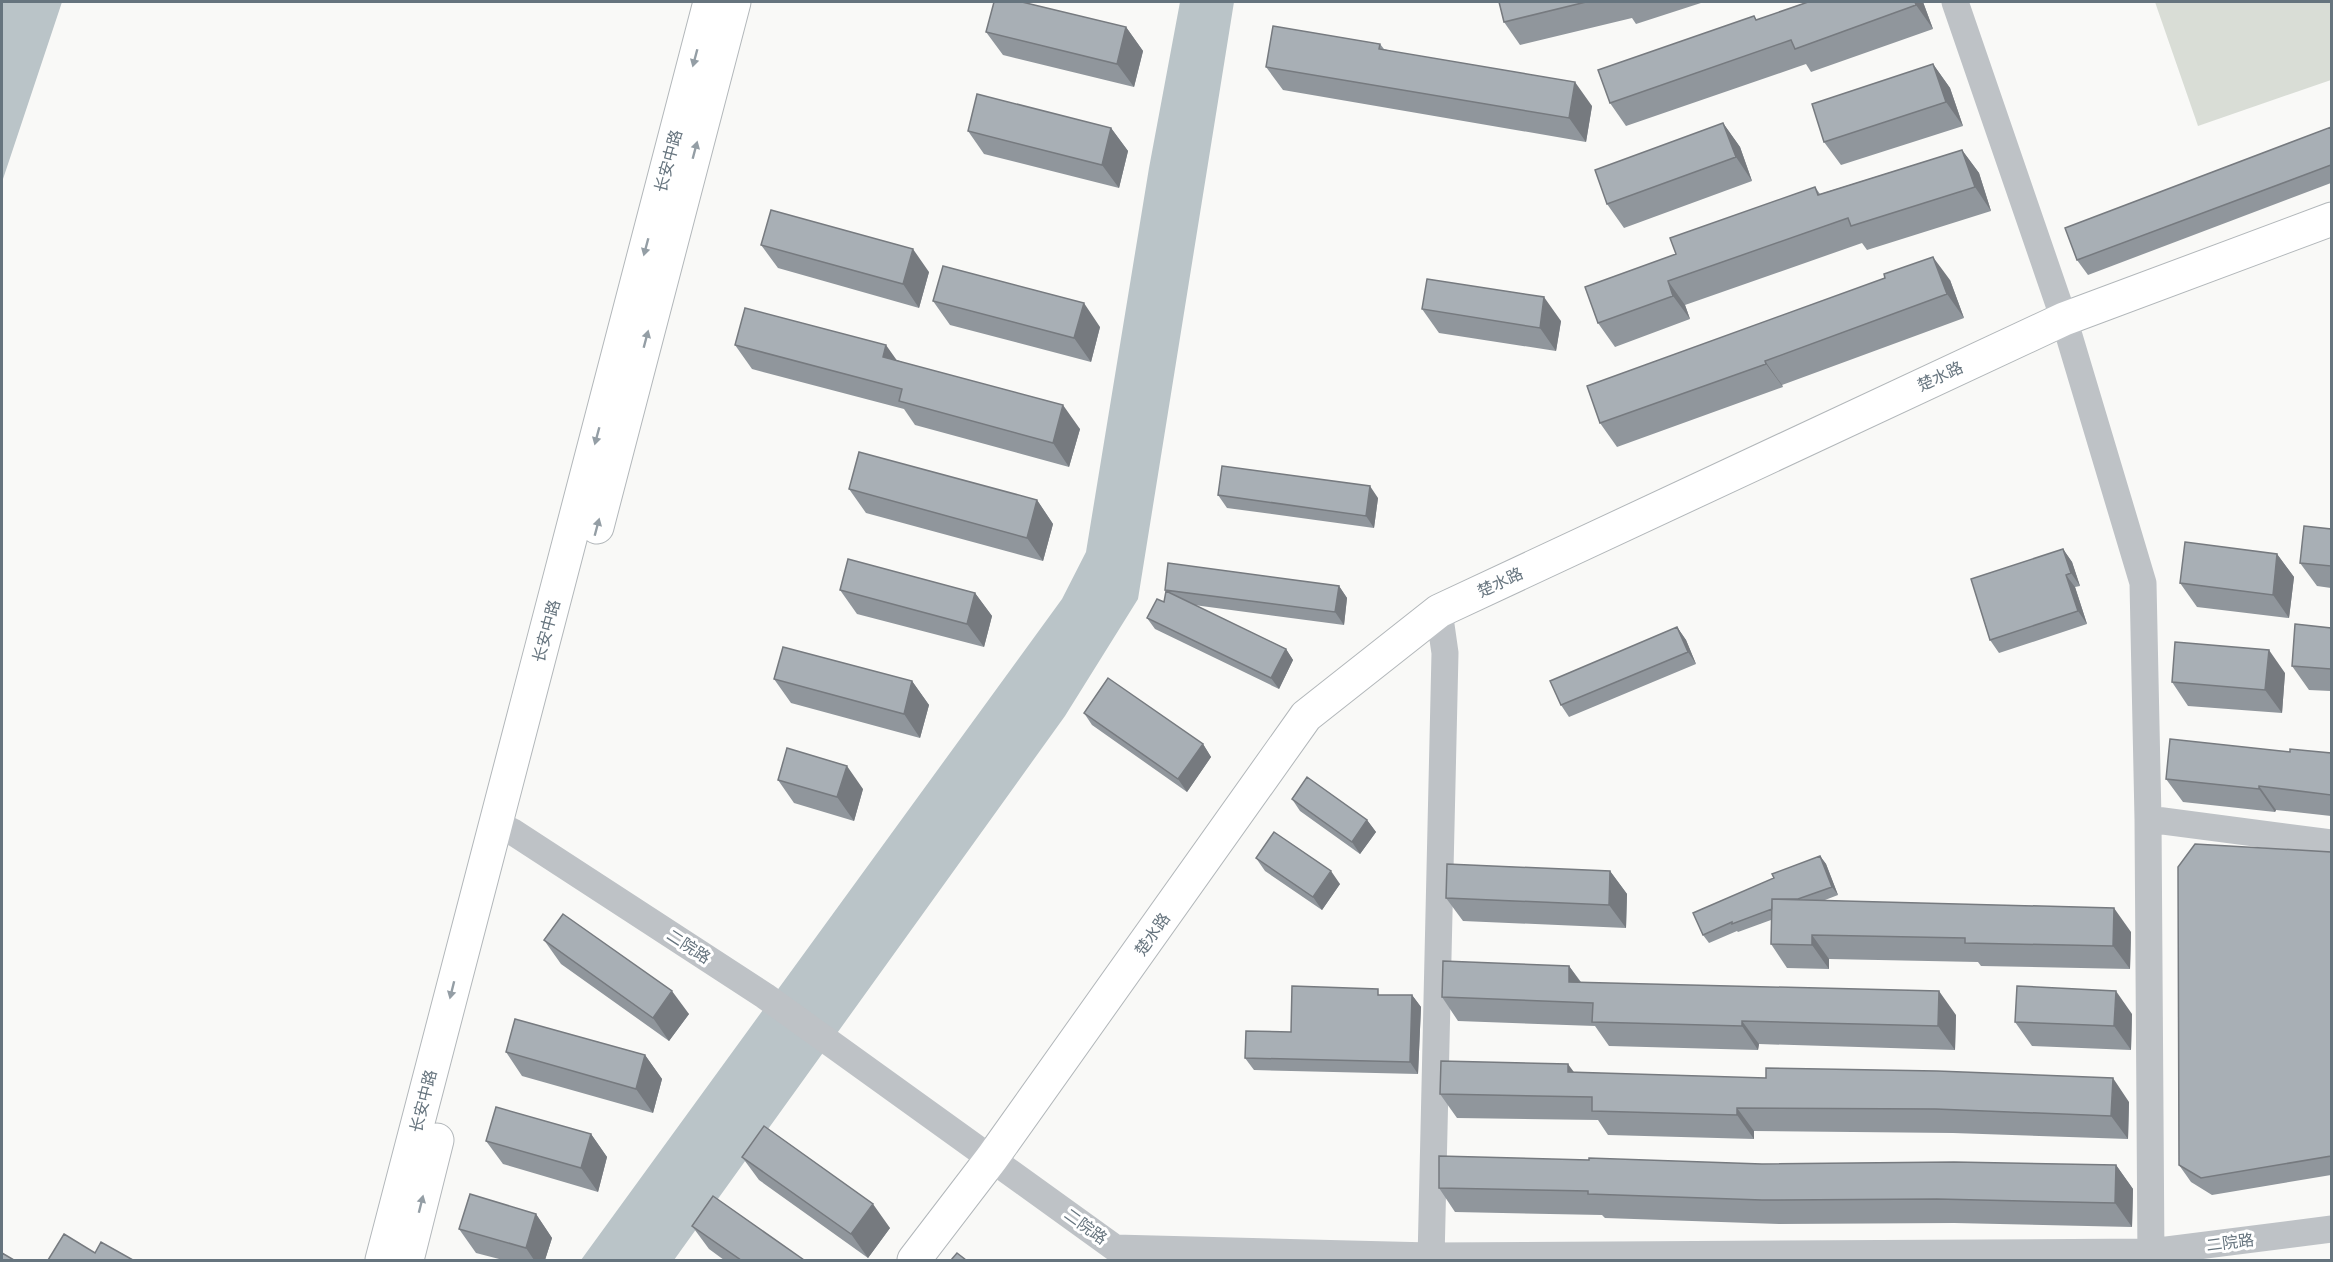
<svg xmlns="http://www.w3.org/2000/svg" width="2333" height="1262" font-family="Figtree,'Noto Sans SC',sans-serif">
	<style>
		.green { fill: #d9ddd6 }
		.water { fill: #bac4c8 }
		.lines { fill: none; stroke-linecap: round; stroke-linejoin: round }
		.major-casing { stroke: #b2b7ba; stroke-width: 35 }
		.minor { stroke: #bec2c6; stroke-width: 27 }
		.major { stroke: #fff; stroke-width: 33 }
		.wall { fill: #90969c }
		.shaded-wall { fill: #767a7f }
		.building { fill: #a8afb5; stroke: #767a7f; stroke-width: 1.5 }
		.oneway { fill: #949ea5 }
		.labels { text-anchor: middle; stroke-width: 6; stroke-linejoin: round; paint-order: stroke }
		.street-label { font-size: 16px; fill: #66747e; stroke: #fff }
	</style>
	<rect width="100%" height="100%" fill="#f9f9f7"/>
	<!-- green -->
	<path class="green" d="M2155,2H2331V80L2198,126Z"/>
	<!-- water -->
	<path class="water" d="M2,2H62L2,182Z
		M1180,2H1234L1138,599L1065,716L674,1260H581L1062,599L1086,552L1149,168Z"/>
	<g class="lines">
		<!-- major casing -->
		<g class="major-casing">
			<path id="major" d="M597,527L734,2
				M382,1260L710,2
				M407,1260L437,1140
				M914,1260L992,1158L1306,716L1439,611L2064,319L2332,219"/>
		</g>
		<!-- minor -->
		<path class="minor" d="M1955,2L2064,319L2143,583L2148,819L2151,1260
			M2148,819L2332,843
			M497,824L513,832L765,996L1115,1248L1431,1256L2151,1252L2332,1229
			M1431,1260L1445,653L1439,611"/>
		<!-- major -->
		<use href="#major" class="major"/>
	</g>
	<!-- wall -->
	<path class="wall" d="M1499,2H1704L1636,24L1632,18L1520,45L1504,22Z
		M1808,2H1923L1933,29L1811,72L1806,64L1626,126L1610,103L1757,20Z
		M1126,27L1143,51L1134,87L1003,55L986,32Z
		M1380,44L1384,49L1592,106L1586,142L1283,90L1266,67Z
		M1933,64L1950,88L1963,126L1841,165L1824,142Z
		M1723,123L1740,147L1752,181L1624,228L1607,204Z
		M2331,127V183L2088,275L2077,260Z
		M1111,128L1128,151L1119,188L984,154L968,131Z
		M1962,150L1979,173L1991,211L1867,250L1862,243L1685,305L1690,319L1615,347L1598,323L1676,254L1815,187L1820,194Z
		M761,245L929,272L919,308L778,268Z
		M1950,280L1964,318L1782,385L1783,387L1617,447L1600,423Z
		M933,301L1100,327L1091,362L950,325Z
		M1422,309L1561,321L1556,351L1439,333Z
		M735,345L897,360L1080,429L1069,467L915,425L904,409L752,369Z
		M849,489L1037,500L1053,524L1043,561L866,513Z
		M1218,495L1378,498L1374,528L1227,508Z
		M2331,529V588L2317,586L2300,563Z
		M2063,549L2072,562L2080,586L2075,587L2087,624L1999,653L1990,640Z
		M2277,554L2294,577L2289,618L2197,607L2180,583Z
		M1339,586L1347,598L1344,625L1194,605L1286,649L1293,660L1279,689L1155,629L1147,618L1164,602L1166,591L1165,590Z
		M840,590L975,593L992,616L984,647L857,614Z
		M1677,627L1686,640L1696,664L1569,717L1561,705Z
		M2331,628V691L2309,690L2292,666Z
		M2285,673L2282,713L2188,706L2172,682Z
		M774,679L912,681L929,705L920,738L791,703Z
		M1084,713L1203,744L1211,757L1187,792L1092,725Z
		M2290,752L2331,753V816L2276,810L2275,812L2183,802L2166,779Z
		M778,780L863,789L854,821L794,803Z
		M1292,799L1367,820L1376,832L1360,854L1300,811Z
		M2331,852V1175L2212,1195L2191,1182L2179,1165Z
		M1820,856L1826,864L1838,895L1825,900L2131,932L2130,969L1981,966L1978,962L1829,959V969L1787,968L1771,944V920L1738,932L1737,931L1709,943L1703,935L1774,878Z
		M1256,858L1340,884L1322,910L1265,871Z
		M1610,871L1627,894L1626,928L1463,921L1446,898Z
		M544,940L689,1014L669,1041L561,964Z
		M1569,966L1581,982L1956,1015L1955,1050L1759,1044L1758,1050L1609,1046L1595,1026L1458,1021L1442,997Z
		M1382,995H1412L1421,1007L1418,1074L1254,1070L1245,1058L1291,1032Z
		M2132,1014L2131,1050L2032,1046L2015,1022Z
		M506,1052L645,1055L662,1079L653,1113L522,1076Z
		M1574,1073L2129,1102L2128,1139L1953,1133L1754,1131V1139L1608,1135L1598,1120L1457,1118L1440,1094Z
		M591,1134L607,1157L598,1192L503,1164L486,1141Z
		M742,1157L890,1228L868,1258L759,1180Z
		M1762,1164L2116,1165L2133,1189L2132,1227L1954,1223L1779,1224L1605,1218L1602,1215L1455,1212L1439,1188Z
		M536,1214L552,1238L545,1260H503L476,1253L459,1229Z
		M692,1226L804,1260H724L709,1249Z"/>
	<!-- shaded-wall -->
	<path class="shaded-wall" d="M1915,2H1923L1933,29L1916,5Z
		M1126,27L1143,51L1134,87L1117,64Z
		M1933,64L1950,88L1963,126L1946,102Z
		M1575,82L1592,106L1586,142L1569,118Z
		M1723,123L1740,147L1752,181L1736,157Z
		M1111,128L1128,151L1119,188L1102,165Z
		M1962,150L1979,173L1991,211L1975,187Z
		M913,249L929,272L919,308L903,284Z
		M1933,257L1950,280L1964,318L1947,294Z
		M1668,281L1685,305L1690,319L1673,296Z
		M1544,297L1561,321L1556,351L1540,328Z
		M1084,303L1100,327L1091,362L1074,338Z
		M886,345L903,369L883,357Z
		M1765,361L1782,385L1783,387L1766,364Z
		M1063,405L1080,429L1069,467L1053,443Z
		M1370,486L1378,498L1374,528L1366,516Z
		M1037,500L1053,524L1043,561L1027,538Z
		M2063,549L2072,562L2080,586L2071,573Z
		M2277,554L2294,577L2289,618L2273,595Z
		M2066,575L2075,587L2087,624L2078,611Z
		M1339,586L1347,598L1344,625L1335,612Z
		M975,593L992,616L984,647L967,624Z
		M1677,627L1686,640L1696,664L1688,652Z
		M1286,649L1293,660L1279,689L1271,678Z
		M2269,650L2285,673L2282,713L2265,690Z
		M912,681L929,705L920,738L904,714Z
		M1203,744L1211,757L1187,792L1178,779Z
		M847,766L863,789L854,821L837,797Z
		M2259,786L2276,810L2275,812L2259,789Z
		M1367,820L1376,832L1360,854L1352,842Z
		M1820,856L1826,864L1838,895L1832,887Z
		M1331,871L1340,884L1322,910L1313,897Z
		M1610,871L1627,894L1626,928L1609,905Z
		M2114,908L2131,932L2130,969L2113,946Z
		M1812,935L1829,959V969L1812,945Z
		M1569,966L1586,990L1569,982Z
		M672,991L689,1014L669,1041L653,1018Z
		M1939,991L1956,1015L1955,1050L1938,1026Z
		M2116,991L2132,1014L2131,1050L2114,1026Z
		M1412,995L1421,1007L1418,1074L1410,1062Z
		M1742,1021L1759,1044L1758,1050L1742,1026Z
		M645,1055L662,1079L653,1113L636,1089Z
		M1568,1064L1585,1087L1568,1072Z
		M2113,1078L2129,1102L2128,1139L2111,1116Z
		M1737,1108L1754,1131V1139L1737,1115Z
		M591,1134L607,1157L598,1192L581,1168Z
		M2116,1165L2133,1189L2132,1227L2115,1203Z
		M873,1204L890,1228L868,1258L851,1234Z
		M536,1214L552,1238L545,1260H534L526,1248Z"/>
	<!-- building -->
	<path class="building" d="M994,2H1022L1126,27L1117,64L986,32Z
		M1499,2H1586L1504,22Z
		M1808,2H1915L1916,5L1795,49L1791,40L1610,103L1598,70L1754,16L1756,20Z
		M1273,26L1380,44L1379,49L1575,82L1569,118L1266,67Z
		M1933,64L1946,102L1824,142L1812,104Z
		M977,94L1111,128L1102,165L968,131Z
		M1723,123L1736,157L1607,204L1595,170Z
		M2331,127V165L2077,260L2065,228Z
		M1962,150L1975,187L1851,226L1848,218L1668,281L1673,296L1598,323L1585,287L1676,254L1670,238L1815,187L1818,195Z
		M771,210L913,249L903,284L761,245Z
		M1933,257L1947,294L1765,361L1766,364L1600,423L1587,386L1885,278L1884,274Z
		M943,266L1084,303L1074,338L933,301Z
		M1427,279L1544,297L1540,328L1422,309Z
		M745,308L886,345L883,357L1063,405L1053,443L899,401L902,389L735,345Z
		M859,452L1037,500L1027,538L849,489Z
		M1222,466L1370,486L1366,516L1218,495Z
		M2304,526L2331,529V566L2300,563Z
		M2185,542L2277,554L2273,595L2180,583Z
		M2063,549L2071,573L2066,575L2078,611L1990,640L1971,579Z
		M848,559L975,593L967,624L840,590Z
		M1168,563L1339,586L1335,612L1165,590Z
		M1166,591L1286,649L1271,678L1147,618L1157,599L1164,602Z
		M2295,624L2331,628V669L2292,666Z
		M1677,627L1688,652L1561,705L1550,681Z
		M2175,642L2269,650L2265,690L2172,682Z
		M783,647L912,681L904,714L774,679Z
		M1108,678L1203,744L1178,779L1084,713Z
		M2170,739L2290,752V749L2331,753V795L2259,786V789L2166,779Z
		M787,748L847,766L837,797L778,780Z
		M1307,777L1367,820L1352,842L1292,799Z
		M1274,832L1331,871L1313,897L1256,858Z
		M2195,844L2331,852V1156L2201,1178L2179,1165L2178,867Z
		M1820,856L1832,887L1798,899H1772V909L1732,924V922L1703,935L1693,913L1774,878L1772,874Z
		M1447,864L1610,871L1609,905L1446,898Z
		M1772,899L2114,908L2113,946L1965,943V938L1812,935V945L1771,944Z
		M563,914L672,991L653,1018L544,940Z
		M1443,961L1569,966V982L1939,991L1938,1026L1742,1021V1026L1592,1022L1593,1003L1442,997Z
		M1292,986L1378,989V995H1412L1410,1062L1245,1058L1246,1031L1291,1032Z
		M2017,986L2116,991L2114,1026L2015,1022Z
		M515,1019L645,1055L636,1089L506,1052Z
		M1441,1061L1568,1064V1072L1766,1078V1068L1937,1071L2113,1078L2111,1116L1936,1109L1737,1108V1115L1592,1111V1097L1440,1094Z
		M496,1107L591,1134L581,1168L486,1141Z
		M764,1126L873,1204L851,1234L742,1157Z
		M1439,1156L1589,1160V1158L1762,1164L1954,1162L2116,1165L2115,1203L1937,1199L1762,1200L1588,1194V1191L1439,1188Z
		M470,1194L536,1214L526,1248L459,1229Z
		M713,1196L804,1260H741L692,1226Z
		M64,1234L95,1253L101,1242L133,1260H48Z
		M2,1253L14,1260H2Z
		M957,1253L966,1260H951Z"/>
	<!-- one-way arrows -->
	<defs><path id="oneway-solid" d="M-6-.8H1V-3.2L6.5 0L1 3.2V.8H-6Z" transform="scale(1.5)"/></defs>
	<g class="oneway">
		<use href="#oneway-solid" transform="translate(695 58) rotate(105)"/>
		<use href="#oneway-solid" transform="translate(695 150) rotate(-75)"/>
		<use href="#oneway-solid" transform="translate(646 247) rotate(105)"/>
		<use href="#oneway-solid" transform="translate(646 339) rotate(-75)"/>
		<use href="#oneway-solid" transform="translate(597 436) rotate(105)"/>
		<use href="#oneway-solid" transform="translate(597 527) rotate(-75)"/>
		<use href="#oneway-solid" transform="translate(452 990) rotate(104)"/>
		<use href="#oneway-solid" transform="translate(421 1204) rotate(-76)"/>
	</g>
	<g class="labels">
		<!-- street labels -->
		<g class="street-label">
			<text transform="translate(668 161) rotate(-75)" y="6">长安中路</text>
			<text transform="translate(1940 376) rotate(-25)" y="6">楚水路</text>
			<text transform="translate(1500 582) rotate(-25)" y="6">楚水路</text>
			<text transform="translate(546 631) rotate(-75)" y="6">长安中路</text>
			<text transform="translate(1152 934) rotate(-55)" y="6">楚水路</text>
			<text transform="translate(689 946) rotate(33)" y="6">二院路</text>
			<text transform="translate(423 1101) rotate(-76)" y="6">长安中路</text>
			<text transform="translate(1086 1226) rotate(36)" y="6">二院路</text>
			<text transform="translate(2230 1242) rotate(-7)" y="6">二院路</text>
		</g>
	</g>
	<!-- border -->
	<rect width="2333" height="1262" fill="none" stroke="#66747e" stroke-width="6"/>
</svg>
